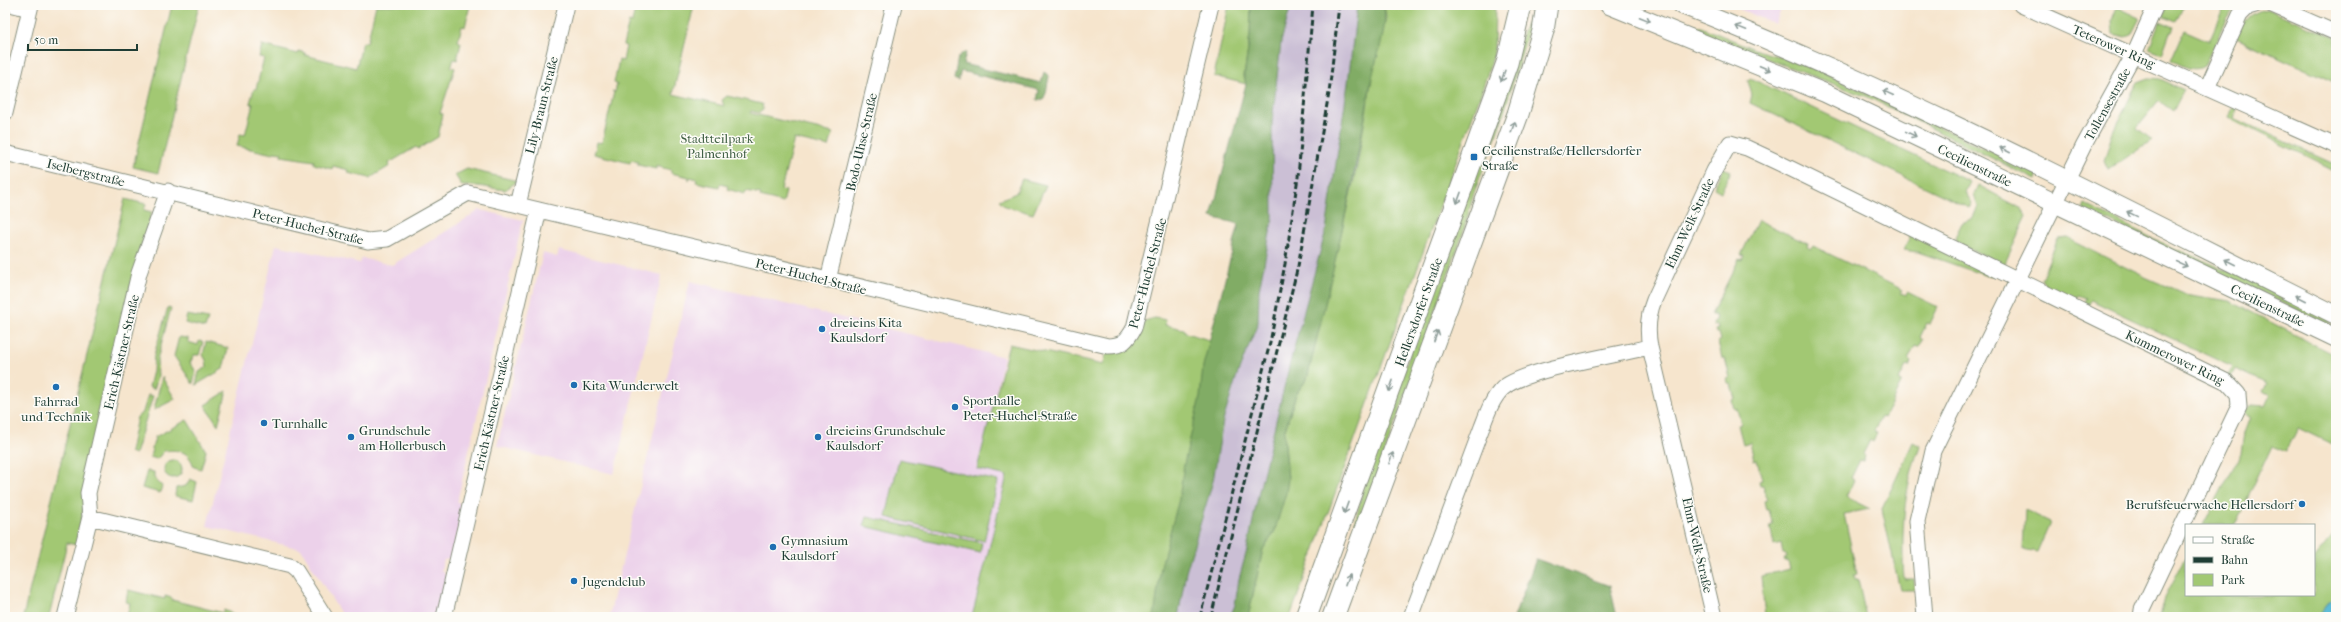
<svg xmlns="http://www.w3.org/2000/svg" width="2341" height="622" font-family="'IM FELL French Canon',serif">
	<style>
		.built { fill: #ecd1ea }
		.industrial { fill: #cbbfd5 }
		.green { fill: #a2c873; stroke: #608254 }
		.forest { fill: #81ac65; stroke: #50744c }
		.water { fill: #57b9d6; stroke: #3b7b85 }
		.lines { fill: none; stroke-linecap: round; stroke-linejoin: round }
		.minor-casing { stroke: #8a9180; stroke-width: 17 }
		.tertiary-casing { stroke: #8a9180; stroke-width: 20 }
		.secondary-casing { stroke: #8a9180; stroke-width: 23 }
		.minor { stroke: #fff; stroke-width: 15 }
		.tertiary { stroke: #fff; stroke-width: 18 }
		.secondary { stroke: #fff; stroke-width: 21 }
		.rail { stroke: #1f3d34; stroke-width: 3; stroke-dasharray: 6 3; stroke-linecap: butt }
		.oneway { stroke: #8f9e9a }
		.poi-dot { fill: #1f6fb2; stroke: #fdfcf7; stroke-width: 1.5 }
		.labels { text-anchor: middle; stroke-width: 3; stroke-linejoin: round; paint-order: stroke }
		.street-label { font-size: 13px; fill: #1f3d34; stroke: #fdfcf7 }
		.park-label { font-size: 13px; fill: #406044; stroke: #fdfcf7 }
		.poi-label { font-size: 13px; fill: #1f3d34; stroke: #fdfcf7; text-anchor: start }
	</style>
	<rect width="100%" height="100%" fill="#fdfcf7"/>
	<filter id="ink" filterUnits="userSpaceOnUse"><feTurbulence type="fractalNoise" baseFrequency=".025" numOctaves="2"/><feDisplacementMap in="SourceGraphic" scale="8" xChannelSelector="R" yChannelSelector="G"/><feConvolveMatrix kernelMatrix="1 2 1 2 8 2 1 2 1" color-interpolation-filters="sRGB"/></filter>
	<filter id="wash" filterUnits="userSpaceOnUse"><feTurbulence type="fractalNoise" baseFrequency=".012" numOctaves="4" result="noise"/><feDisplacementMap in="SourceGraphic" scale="16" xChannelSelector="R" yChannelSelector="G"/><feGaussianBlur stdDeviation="0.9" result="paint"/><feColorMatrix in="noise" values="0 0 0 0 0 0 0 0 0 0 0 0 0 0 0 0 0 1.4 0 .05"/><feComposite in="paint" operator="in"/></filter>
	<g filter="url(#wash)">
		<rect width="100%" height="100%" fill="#f6e5cd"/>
		<!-- built -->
		<path class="built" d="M1730,5H1783L1775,24Z
			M480,210L523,220L457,502L464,507L452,558L444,560L442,565L441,570L447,577L438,617H343L301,549L207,526L276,245L360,263L361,258L392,265Z
			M559,250L662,275L614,474L497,446L543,253L557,257Z
			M690,281L1004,357L995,395L1001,419L990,417L978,469L1007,476L972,617H609Z"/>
		<!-- industrial -->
		<path class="industrial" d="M1263,5H1382L1357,166L1253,617H1154L1226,345Z"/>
		<!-- green -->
		<path class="green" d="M172,5H199L158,173L133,167Z
			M376,5H470L465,27L462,26L458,41L461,43L457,60L454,59L451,67L455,68L440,113L443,114L438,137L418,149L416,147L389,163L390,166L370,178L348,173L349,170L333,166L332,169L314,164V161L281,156L282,153L274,152L273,154L237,146L240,134L245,135L253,104L250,103L254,89H256L264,58L259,57L262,45L298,54L299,51L305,53V55L356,68L363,42L367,43Z
			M633,5H694L673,94L724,106L722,100L727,96L762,104L763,110L759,113L751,111L750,113L833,133L829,147L794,139L781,190L786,191L783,203L760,197L761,194L746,191L745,194L727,189L728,186L720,184L719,187L696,182L697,179L690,177L689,180V177L671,173V170L656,166V169L638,165V162L631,160L630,163L594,154L597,142L602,143L614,92L612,91L615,92L617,84L614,83L619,60L623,61L626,46L623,45L629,22L632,23L635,8Z
			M1229,5H1251L1250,36L1244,76L1246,84L1214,76Z
			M1384,5H1495L1494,54L1480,96L1290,617H1248L1263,549L1274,533L1288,479L1284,433L1296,394L1307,379L1357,166L1374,66L1386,17Z
			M2167,5H2184L2176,22L2162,16Z
			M2225,5H2238L2227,18L2204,66C2193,73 2182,65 2171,60L2184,30L2209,41Z
			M2117,7L2140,18L2131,35L2125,37L2113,34L2112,20Z
			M2267,9L2336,38V83L2234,37C2243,22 2249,11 2267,9Z
			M2160,21L2174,27L2172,32H2170L2162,54L2149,49Z
			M1526,23L1530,25L1501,123L1474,193L1463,233L1359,525L1355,523L1364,484Z
			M1696,25L1759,51L1804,63L2038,174L2036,180L1868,97L1694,31L1693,27Z
			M1750,78L1970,182L1965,192L1972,203L1969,208L1750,103L1752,95L1748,81Z
			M2149,78L2160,79L2184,90L2173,111L2159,101L2137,128L2152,140L2108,170L2104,161L2113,131L2138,82Z
			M2233,107L2237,109L2234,118L2336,165V171L2229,118Z
			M1723,168L1731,171L1721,192L1714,188Z
			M467,169L518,181L505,190L478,186H462L455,175Z
			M1022,179L1046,185L1033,214L1005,206L999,200L1016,193Z
			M1978,185L2022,209L2027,216L2004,265L1956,242L1955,237L1962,223L1973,218L1978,206L1974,194Z
			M125,199L146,204L144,210L152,212L140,250L100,410L77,545L67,543L49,617H23Z
			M2084,204L2166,245L2251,280L2327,319L2331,326L2082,209Z
			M1758,220L1808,244L1807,247L1811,249L1813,246L1903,290L1901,293L1906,295L1907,292L1938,307L1930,324L1927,323L1920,337L1923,339L1919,347L1915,346L1908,360L1911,362L1909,367L1906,366L1899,380L1902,382L1884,418L1881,417L1874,431L1877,433L1873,442L1870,440L1863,454L1865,456L1863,461L1860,460L1851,478L1854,480L1846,497L1870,509L1844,514L1857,574L1854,575L1855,579H1858L1866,617H1765L1761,576L1790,569L1788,561H1785L1784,559L1787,558L1786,554H1783L1781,543L1774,545L1770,526L1773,525L1769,510H1766L1764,501L1767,500L1763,485H1760L1759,481L1762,480L1757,459L1754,460L1750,442L1743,444L1738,425L1741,424L1737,409H1734L1732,400L1735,399L1731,384H1728L1727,379L1730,378L1725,358H1722L1718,342L1721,340L1719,333H1716L1715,330L1718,329L1717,325L1714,326L1713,323L1716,322L1715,315H1711L1739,259L1742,260L1744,256L1741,255Z
			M1911,234L1994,275L1987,276L1918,252L1904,250Z
			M2067,238L2145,277L2184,294L2230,301L2336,356V446L2298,428L2286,452L2272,446L2235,525H2203L2241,453L2244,433L2250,417L2243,413L2252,405L2265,406L2270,395L2263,391L2267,384L2235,369L2231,377L2228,376L2232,367L2091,300L2087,308L2082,306L2086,298L2078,295L2074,302L2047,288L2041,279L2058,239Z
			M168,307L171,308L157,360L158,377L154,389L149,387L153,371L154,355Z
			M187,315L208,319L205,328L185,323Z
			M1155,318L1166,320L1165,325L1184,329L1186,333L1226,345L1154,617H972L1007,476L977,469L1009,344L1103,365L1107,352C1132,355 1138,342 1144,321Z
			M179,337L188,338V342L198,345L199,341L203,342L199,355H194L190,363L196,371L193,384L174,356Z
			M206,342L228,348L223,369L196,385L199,372L207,367L206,360L203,355Z
			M162,377L175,399L154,410Z
			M227,391L218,425L205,405Z
			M148,395L153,396L135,454L130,452L137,417L143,412Z
			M187,420L206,451L201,469L194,467C189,451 179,449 164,451L157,459L150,457L155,437Z
			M1913,442L1920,446C1903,488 1901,535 1904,579H1914L1915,590H1900L1882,509Z
			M899,459L998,481L984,541L886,517Z
			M164 469a9 9 0 1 1 18 0a9 9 0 1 1-18 0Z
			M147,471L154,472V478L162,486L160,493L142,488Z
			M190,479L197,482L193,500L175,496L176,488L186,486Z
			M2025,510L2050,522L2037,552L2023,549Z
			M867,517L982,543L980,553L864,526Z
			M2336,532V594L2318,617H2160L2165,597L2186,557V595H2314V558Z
			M128,590L165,599V596L172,598V600L223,613L224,610L241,617H127L130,603L126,602Z"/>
		<!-- forest -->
		<path class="forest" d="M1251,5H1291L1281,42L1272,122L1273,217L1259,290L1258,323L1237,375L1223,421L1213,481L1186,572L1178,617H1154L1161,566L1179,499L1184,464L1200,397L1203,366L1239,224L1211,217L1246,84L1244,76L1250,36Z
			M1357,5H1384C1388,31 1376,57 1371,82C1354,183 1331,281 1307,379L1296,394L1284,433L1288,479L1286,493L1274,533L1263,549L1248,617H1230L1235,605L1239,579L1247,550L1259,491L1290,363L1326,230L1348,83Z
			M964,52L966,53L963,64L1041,83L1044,72L1049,76L1046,93L1043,100H1037L1039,90L961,71L958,81L954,79L958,57Z
			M1536,559L1610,586L1617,617H1514Z"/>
		<!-- water -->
		<path class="water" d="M2336,594V617H2318Z"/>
	</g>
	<g filter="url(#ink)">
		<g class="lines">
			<!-- minor casing -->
			<g class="minor-casing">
				<path id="minor" d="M14,5L30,9
					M2021,5L2336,146
					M2272,5L2336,33
					M2207,88L2240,15L2248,7L2255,5
					M5,113L31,5
					M5,153L368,241L387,239L468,193L1108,346C1122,346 1127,341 1134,328L1211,5
					M518,205L566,5
					M828,280L894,5
					M90,517L290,566L296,571L325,617
					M65,617L90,517L88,493L139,273L168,191
					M444,617L539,210
					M1411,617L1482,427C1487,414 1492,399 1502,389C1521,370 1620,354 1650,347
					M1714,617L1650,347C1647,331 1648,315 1654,300L1714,171L1730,143L1747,148L1777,162L2227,382L2238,394L2239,406L2142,610L2141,617
					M1925,617L1917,521L1933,451L2084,145L2134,54L2156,5"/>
			</g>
			<!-- tertiary casing -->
			<g class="tertiary-casing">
				<path id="tertiary" d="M1609,5L1825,93L2336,338
					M1682,5C1907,94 2120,207 2336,315"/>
			</g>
			<!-- secondary casing -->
			<g class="secondary-casing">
				<path id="secondary" d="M1306,617L1507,63L1521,5
					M1333,617L1518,114L1543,31L1547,5"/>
			</g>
			<!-- minor -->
			<use href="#minor" class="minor"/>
			<!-- tertiary -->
			<use href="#tertiary" class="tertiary"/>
			<!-- secondary -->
			<use href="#secondary" class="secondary"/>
			<!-- rail -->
			<path class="rail" d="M1200,617L1270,343L1285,264L1298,177L1313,5
				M1211,617L1298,266L1329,93L1339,5"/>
		</g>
		<!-- one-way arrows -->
		<defs><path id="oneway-shaft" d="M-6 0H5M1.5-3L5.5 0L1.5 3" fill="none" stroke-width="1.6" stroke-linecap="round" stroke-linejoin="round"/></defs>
		<g class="oneway">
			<use href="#oneway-shaft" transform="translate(1645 19) rotate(22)"/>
			<use href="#oneway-shaft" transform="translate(1741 28) rotate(-158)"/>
			<use href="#oneway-shaft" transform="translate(1765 68) rotate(23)"/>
			<use href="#oneway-shaft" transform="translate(1503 76) rotate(109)"/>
			<use href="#oneway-shaft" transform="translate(1888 93) rotate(-155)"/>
			<use href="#oneway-shaft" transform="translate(1513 127) rotate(-70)"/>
			<use href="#oneway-shaft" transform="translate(1911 134) rotate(26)"/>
			<use href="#oneway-shaft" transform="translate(2005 150) rotate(-153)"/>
			<use href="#oneway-shaft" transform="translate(1459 198) rotate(110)"/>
			<use href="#oneway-shaft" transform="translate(2132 214) rotate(-154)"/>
			<use href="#oneway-shaft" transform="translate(2230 262) rotate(-153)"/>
			<use href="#oneway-shaft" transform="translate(2182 264) rotate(25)"/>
			<use href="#oneway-shaft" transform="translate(2301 298) rotate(-153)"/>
			<use href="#oneway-shaft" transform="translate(1436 336) rotate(-70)"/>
			<use href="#oneway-shaft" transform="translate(1391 386) rotate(110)"/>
			<use href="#oneway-shaft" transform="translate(1391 458) rotate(-70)"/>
			<use href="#oneway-shaft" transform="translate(1346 508) rotate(110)"/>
			<use href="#oneway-shaft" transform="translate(1347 580) rotate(-70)"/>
		</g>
	</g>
	<!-- markers -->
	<g class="poi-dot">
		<rect x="1470" y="153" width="8" height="8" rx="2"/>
		<circle cx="822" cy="329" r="4"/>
		<circle cx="574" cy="385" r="4"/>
		<circle cx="56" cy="387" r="4"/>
		<circle cx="955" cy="407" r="4"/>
		<circle cx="264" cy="423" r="4"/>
		<circle cx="351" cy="437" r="4"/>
		<circle cx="818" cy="437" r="4"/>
		<circle cx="2302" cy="504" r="4"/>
		<circle cx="773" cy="547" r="4"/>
		<circle cx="574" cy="581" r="4"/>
	</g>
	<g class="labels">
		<!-- street labels -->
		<g class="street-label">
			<text transform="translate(2114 46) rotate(24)" y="5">Teterower Ring</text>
			<text transform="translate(2107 104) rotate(-61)" y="5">Tollensestraße</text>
			<text transform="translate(541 105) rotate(-76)" y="5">Lily-Braun-Straße</text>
			<text transform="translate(861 142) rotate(-77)" y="5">Bodo-Uhse-Straße</text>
			<text transform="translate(1975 165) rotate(26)" y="5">Cecilienstraße</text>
			<text transform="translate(86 172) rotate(14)" y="5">Iselbergstraße</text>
			<text transform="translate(1689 223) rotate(-65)" y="5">Ehm-Welk-Straße</text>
			<text transform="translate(308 226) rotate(14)" y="5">Peter-Huchel-Straße</text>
			<text transform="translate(1147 273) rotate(-75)" y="5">Peter-Huchel-Straße</text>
			<text transform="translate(811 276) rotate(14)" y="5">Peter-Huchel-Straße</text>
			<text transform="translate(2268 305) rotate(26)" y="5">Cecilienstraße</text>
			<text transform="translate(1418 312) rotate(-70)" y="5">Hellersdorfer Straße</text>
			<text transform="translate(121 352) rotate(-77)" y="5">Erich-Kästner-Straße</text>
			<text transform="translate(2175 357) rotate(26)" y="5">Kummerower Ring</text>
			<text transform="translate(491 413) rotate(-77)" y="5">Erich-Kästner-Straße</text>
			<text transform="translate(1698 545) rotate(77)" y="5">Ehm-Welk-Straße</text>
		</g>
		<!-- park labels -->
		<g class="park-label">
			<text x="717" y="143">Stadtteilpark<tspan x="717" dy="15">Palmenhof</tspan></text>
		</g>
		<!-- poi labels -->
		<g class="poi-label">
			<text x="1482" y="155">Cecilienstraße/Hellersdorfer<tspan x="1482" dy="15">Straße</tspan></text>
			<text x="830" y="327">dreieins Kita<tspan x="830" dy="15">Kaulsdorf</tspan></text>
			<text x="582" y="390">Kita Wunderwelt</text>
			<text x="963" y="405">Sporthalle<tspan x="963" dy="15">Peter-Huchel-Straße</tspan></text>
			<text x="56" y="406" text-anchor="middle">Fahrrad<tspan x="56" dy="15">und Technik</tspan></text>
			<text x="272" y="428">Turnhalle</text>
			<text x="359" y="435">Grundschule<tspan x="359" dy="15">am Hollerbusch</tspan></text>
			<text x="826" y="435">dreieins Grundschule<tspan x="826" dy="15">Kaulsdorf</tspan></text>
			<text x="2294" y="509" text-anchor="end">Berufsfeuerwache Hellersdorf</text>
			<text x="781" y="545">Gymnasium<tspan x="781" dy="15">Kaulsdorf</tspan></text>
			<text x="582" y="586">Jugendclub</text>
		</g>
	</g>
	<!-- margin -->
	<rect width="2341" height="622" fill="none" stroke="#fdfcf7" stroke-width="20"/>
	<!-- legend -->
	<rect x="2185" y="524" width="130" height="72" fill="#fdfcf7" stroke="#a4b0a9"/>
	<rect x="2193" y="537" width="20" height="6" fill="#ffffff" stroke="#a4b0a9"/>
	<text x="2221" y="544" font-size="12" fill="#1f3d34">Straße</text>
	<rect x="2193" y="557" width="20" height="6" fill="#1f3d34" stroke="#a4b0a9"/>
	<text x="2221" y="564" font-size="12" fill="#1f3d34">Bahn</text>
	<rect x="2193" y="574" width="20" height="12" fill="#a2c873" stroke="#a4b0a9"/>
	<text x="2221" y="584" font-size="12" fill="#1f3d34">Park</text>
	<!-- scale -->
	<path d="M28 44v6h109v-6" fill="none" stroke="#1f3d34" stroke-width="2"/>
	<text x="34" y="44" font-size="12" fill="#1f3d34" stroke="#fdfcf7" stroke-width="3" paint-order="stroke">50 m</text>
</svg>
